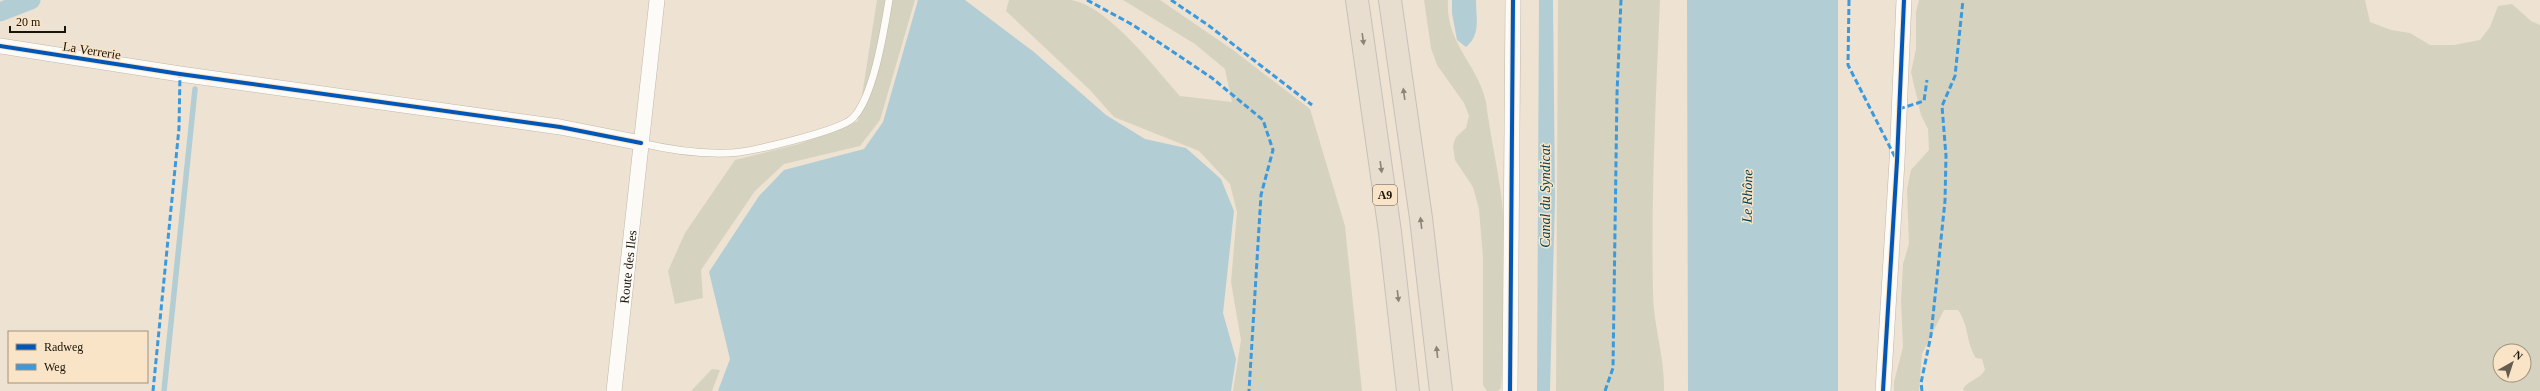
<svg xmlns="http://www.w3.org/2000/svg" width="2540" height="391" font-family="'Times New Roman',serif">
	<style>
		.green { fill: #d5d3bf; fill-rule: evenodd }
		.water { fill: #b2ced4 }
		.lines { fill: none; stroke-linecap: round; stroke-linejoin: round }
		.stream { stroke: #b2ced4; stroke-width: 5.5 }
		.canal { stroke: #b2ced4; stroke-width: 19 }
		.service-casing { stroke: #c0b7aa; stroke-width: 8 }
		.minor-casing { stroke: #c0b7aa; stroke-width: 16 }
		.motorway-casing { stroke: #c7c1b9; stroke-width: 24 }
		.service { stroke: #fcfbf8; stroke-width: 7 }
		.minor { stroke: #fcfbf8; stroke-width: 15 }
		.motorway { stroke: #e8ded0; stroke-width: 22 }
		.quiet { stroke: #3b9add; stroke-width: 3; stroke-dasharray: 6 3; stroke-linecap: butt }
		.cycleway-casing { stroke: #f9e4c7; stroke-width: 6 }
		.cycleway { stroke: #0057b8; stroke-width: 4 }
		.oneway { fill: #8c8376 }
		.labels { text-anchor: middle; stroke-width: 3; stroke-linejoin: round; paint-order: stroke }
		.shield { fill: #f9e4c7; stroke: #5e5242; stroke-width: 1 }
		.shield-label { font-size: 12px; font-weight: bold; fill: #1b1409 }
		.street-label { font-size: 13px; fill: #1b1409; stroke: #f9e4c7 }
		.water-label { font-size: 14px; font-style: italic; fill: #004253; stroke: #f9e4c7 }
	</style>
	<rect width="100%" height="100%" fill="#eee2d2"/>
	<!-- green -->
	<path class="green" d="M877,0H915L880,120L860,146L784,164L755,191L701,270L703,298L675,304L668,271L685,233L735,160L799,144L858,121Z
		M1009,0C1029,0 1052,0 1071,0C1108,6 1155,68 1180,96L1232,102L1225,69L1195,44L1123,0H1160L1233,50L1310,109L1345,226L1362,391H1233L1241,340L1231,282L1237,212L1230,184L1199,151L1114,117L1090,90L1006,11Z
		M1424,0H1448C1445,43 1478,64 1486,102C1490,135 1498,168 1502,202C1508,263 1506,327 1501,388L1498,391H1487L1483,385V258L1479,209L1473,187L1455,160L1453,146L1456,137L1466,128L1469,116L1464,103L1437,65L1431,48Z
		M1558,0H1660C1656,97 1651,194 1653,292C1653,325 1665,357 1664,391H1556Z
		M1919,0H2365L2370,22L2391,30L2410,33L2430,45H2454L2480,40L2490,27L2498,6L2512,4L2531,21L2540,25V391H1965L1963,389C1968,380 1979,380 1985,370L1982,359L1976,358C1966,343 1969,325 1958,310H1944L1922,354L1919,391H1894V382L1903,347L1901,301L1903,264L1909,244L1907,189L1911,170L1929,150L1928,129L1921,115L1911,72L1916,49V12ZM2500,351H2524V375H2500Z
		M712,369L720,370L712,391H691Z"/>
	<!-- water -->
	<path class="water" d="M918,0H965L1034,52L1106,115L1145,139L1186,148L1221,179L1234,211L1223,313L1236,359L1231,391H718L730,359L709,272L759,196L784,170L864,149L883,122Z
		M1452,0H1476C1476,18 1481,35 1466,47L1457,40L1452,13Z
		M1539,0H1553L1555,199L1550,391H1537Z
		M1687,0H1838V391H1688Z"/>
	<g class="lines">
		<!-- stream -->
		<path class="stream" d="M164,391L195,89"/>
		<!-- canal -->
		<path class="canal" d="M0,12L31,0"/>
		<!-- service casing -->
		<g class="service-casing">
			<path id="service" d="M641,143C670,150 699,154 728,153C748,153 840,131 853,118C874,96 884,30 889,0"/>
		</g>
		<!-- minor casing -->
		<g class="minor-casing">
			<g id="minor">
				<path d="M0,46L180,74L560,127L641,143"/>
				<path id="s1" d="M614,391L657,0"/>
				<path d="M1510,391L1513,0"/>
				<path d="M1883,391L1897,161L1904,0"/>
			</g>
		</g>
		<!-- motorway casing -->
		<g class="motorway-casing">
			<path id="motorway" d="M1357,0L1390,232L1408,391
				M1390,0L1421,218L1441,391"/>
		</g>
		<!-- service -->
		<use href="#service" class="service"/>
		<!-- minor -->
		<use href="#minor" class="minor"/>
		<!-- motorway -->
		<use href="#motorway" class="motorway"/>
		<!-- quiet -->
		<path class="quiet" d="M1087,0L1133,25L1212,78L1263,120L1273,150L1261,195L1249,391
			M1171,0L1208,25L1312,105
			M1849,0L1848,65L1895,157
			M1899,109L1924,101L1927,80
			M153,391L179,128L180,74
			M1605,391L1613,368L1617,94L1621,0
			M1922,391L1921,383L1931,335L1945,201L1946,156L1942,106L1955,76L1963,0"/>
		<!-- cycleway casing -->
		<g class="cycleway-casing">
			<path id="cycleway" d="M0,46L180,74L560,127L641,143
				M1510,391L1513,0
				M1883,391L1897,161L1904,0"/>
		</g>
		<!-- cycleway -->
		<use href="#cycleway" class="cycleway"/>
	</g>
	<!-- one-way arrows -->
	<defs><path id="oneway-solid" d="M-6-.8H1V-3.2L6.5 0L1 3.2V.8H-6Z"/></defs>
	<g class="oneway">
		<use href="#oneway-solid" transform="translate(1363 39) rotate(82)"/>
		<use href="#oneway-solid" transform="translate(1404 94) rotate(-98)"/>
		<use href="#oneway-solid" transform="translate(1381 167) rotate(82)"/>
		<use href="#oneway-solid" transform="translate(1421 223) rotate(-97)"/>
		<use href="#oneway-solid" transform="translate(1398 296) rotate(83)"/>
		<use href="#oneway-solid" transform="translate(1437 352) rotate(-96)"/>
	</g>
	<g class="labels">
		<!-- shield labels -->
		<rect class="shield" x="1373" y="185" width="24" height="20" rx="3"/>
		<g class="shield-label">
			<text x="1385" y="199">A9</text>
		</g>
		<!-- street labels -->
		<g class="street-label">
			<text transform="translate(92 50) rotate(9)" y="5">La Verrerie</text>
			<text dy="5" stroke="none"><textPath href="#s1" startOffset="125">Route des Iles</textPath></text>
		</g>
		<!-- water labels -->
		<g class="water-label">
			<text transform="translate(1545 196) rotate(-90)" y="5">Canal du Syndicat</text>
			<text transform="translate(1747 196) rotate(-89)" y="5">Le Rhône</text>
		</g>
	</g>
	<!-- legend -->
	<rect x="8" y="331" width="140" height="52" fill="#f9e4c7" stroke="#a0917b"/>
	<rect x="16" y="344" width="20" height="6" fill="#0057b8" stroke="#a0917b"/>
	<text x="44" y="351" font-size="12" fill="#1b1409">Radweg</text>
	<rect x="16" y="364" width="20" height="6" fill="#3b9add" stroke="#a0917b"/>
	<text x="44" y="371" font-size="12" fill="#1b1409">Weg</text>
	<!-- north arrow -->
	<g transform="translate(2512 363) rotate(39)"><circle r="19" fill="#f9e4c7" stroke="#a0917b"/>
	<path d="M0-3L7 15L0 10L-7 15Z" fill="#655c4f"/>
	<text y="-6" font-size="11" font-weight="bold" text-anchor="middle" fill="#1b1409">N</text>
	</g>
	<!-- scale -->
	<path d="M10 26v6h55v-6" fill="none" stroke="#1b1409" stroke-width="2"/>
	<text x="16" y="26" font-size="12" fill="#1b1409" stroke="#f9e4c7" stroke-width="3" paint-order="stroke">20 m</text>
</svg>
